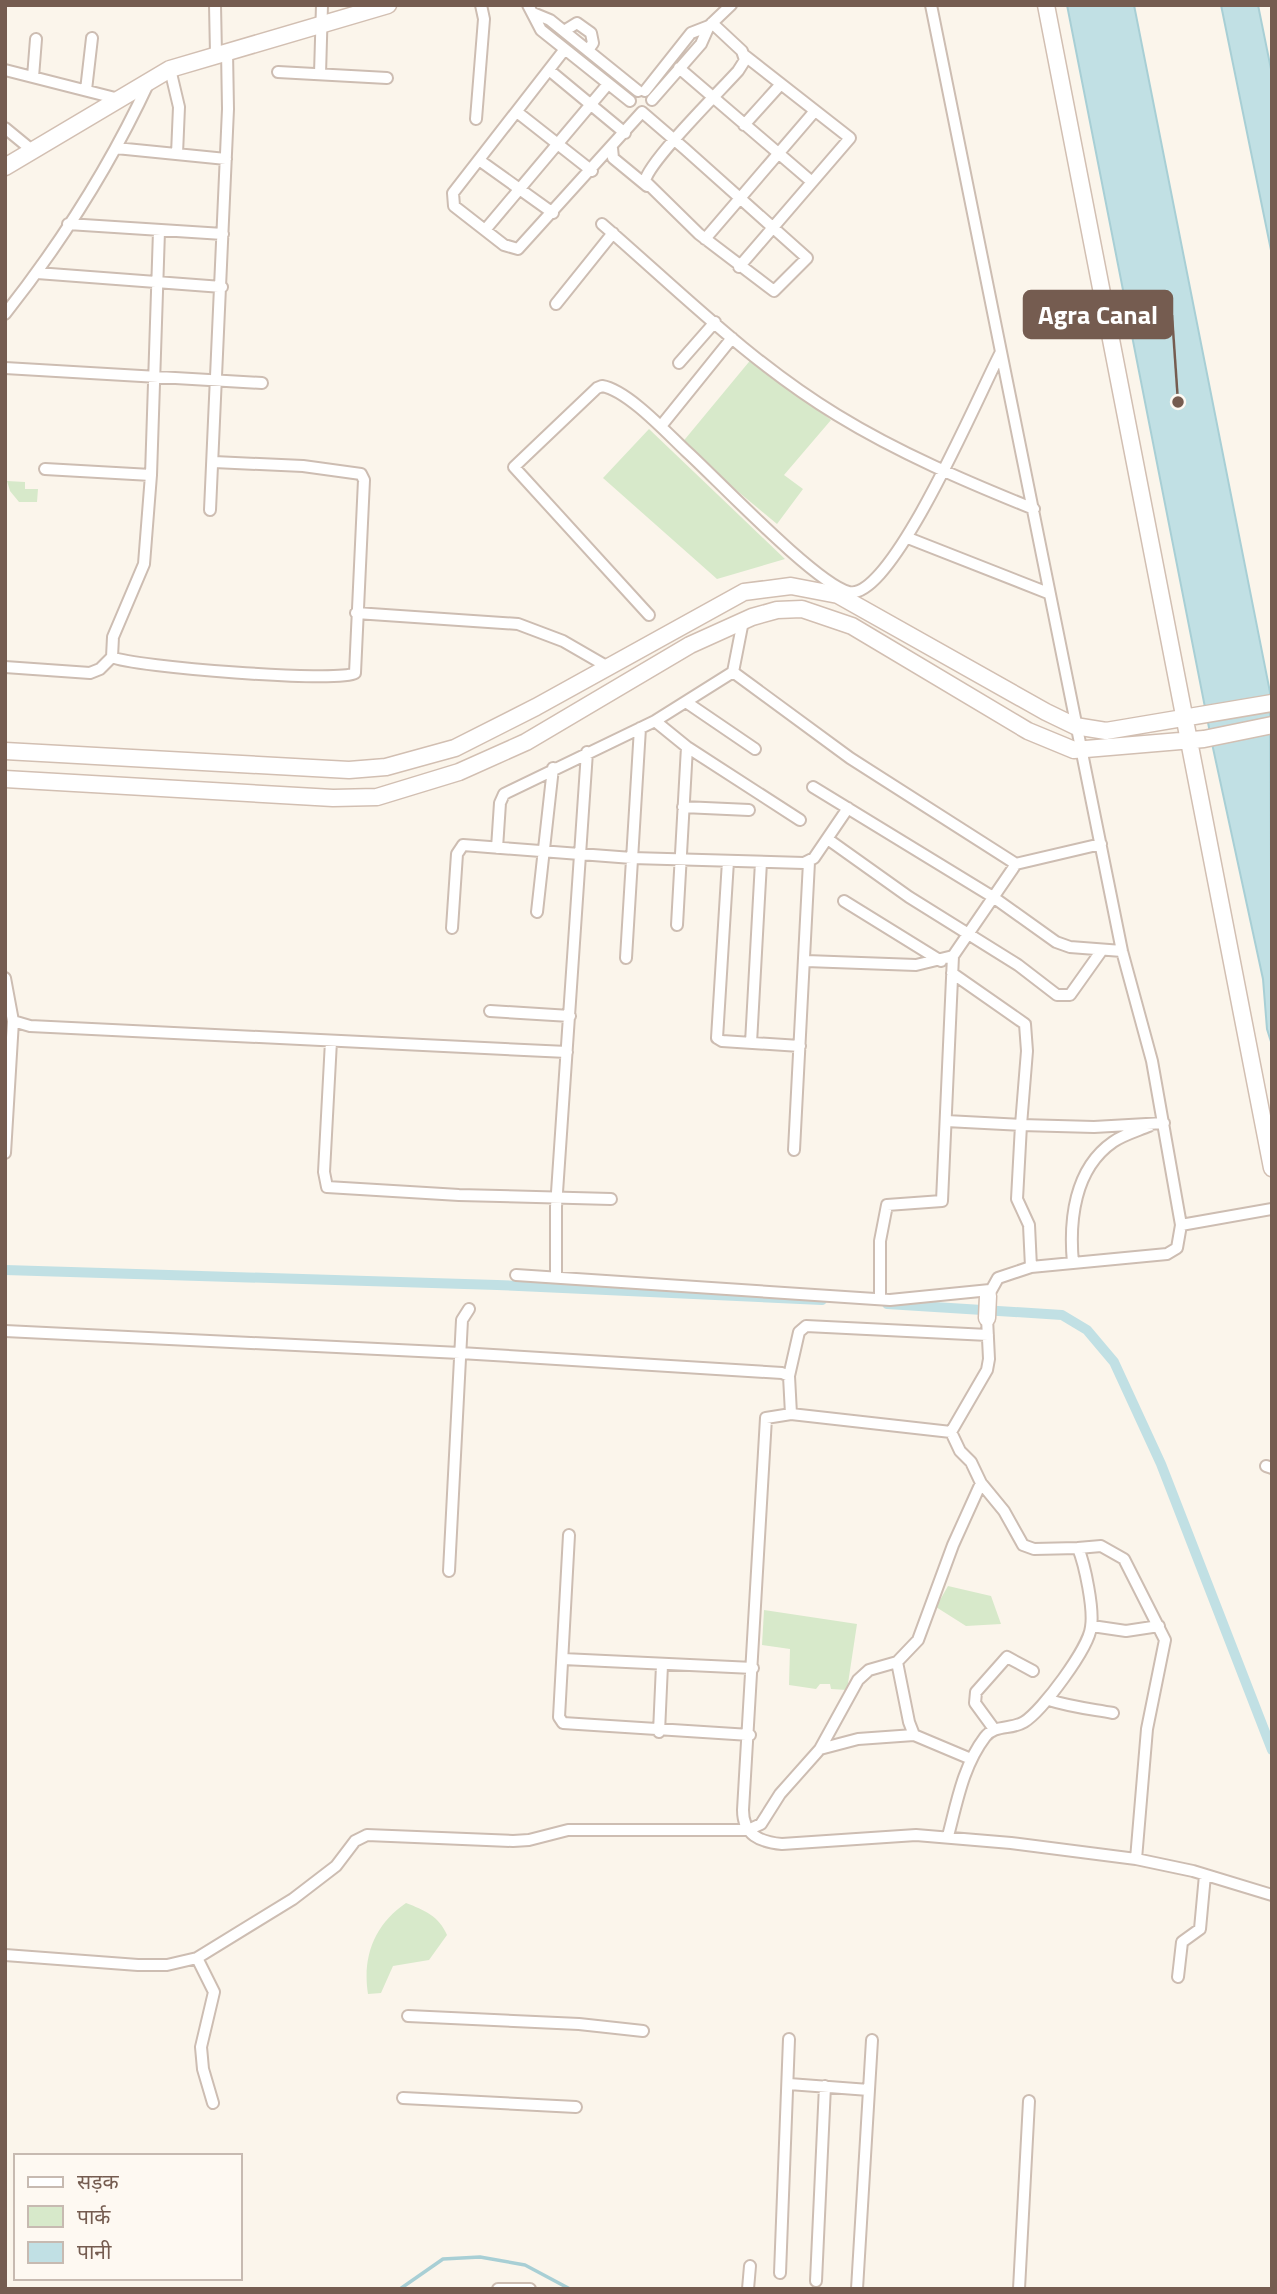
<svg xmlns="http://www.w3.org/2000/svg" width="1277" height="2294" font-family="'Titillium Web','Noto Sans Devanagari',sans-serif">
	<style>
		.green { fill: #d7e9ca }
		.water { fill: #c1e0e4; stroke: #a8cfd5; stroke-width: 2 }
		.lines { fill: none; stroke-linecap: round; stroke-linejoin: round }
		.stream { stroke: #a8cfd5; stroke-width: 3.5 }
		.canal { stroke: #c1e0e4; stroke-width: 10 }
		.street-casing { stroke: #cdbdb2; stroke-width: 14 }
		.secondary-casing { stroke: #d2bfb2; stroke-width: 19 }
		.street { stroke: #fff; stroke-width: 10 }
		.secondary { stroke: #fff; stroke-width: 16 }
		.leader { fill: none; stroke: #755c50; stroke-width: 2.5 }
		.callout-dot { fill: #755c50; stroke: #fef9f2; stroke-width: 2.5 }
		.callout { fill: #755c50; stroke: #755c50; stroke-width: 2.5 }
		.callout-label { font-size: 26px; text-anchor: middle; font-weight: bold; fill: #fff }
	</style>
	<rect width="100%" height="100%" fill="#fbf5eb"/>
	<!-- green -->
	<path class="green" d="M753,357L831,420L784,475L803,489L777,524L681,444Z
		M649,429L785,559L717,579L603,478Z
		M7,481L25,482V489H38L37,502H19L10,491Z
		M948,1586L991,1596L1001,1624L966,1626L936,1607Z
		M764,1610L857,1624L847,1690L831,1689L830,1684H820L816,1689L789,1685L790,1649L762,1645Z
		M406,1903C424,1910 439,1916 447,1935L429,1960L393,1966L381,1993L368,1994C362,1956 375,1924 406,1903Z"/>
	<!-- water -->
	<path class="water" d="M1067,5H1134L1270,692L1272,1045L1267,1029L1263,979L1213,748Z
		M1221,5H1258L1272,74V255Z"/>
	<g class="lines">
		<!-- stream -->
		<path class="stream" d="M400,2289L443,2259L480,2257L525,2265L570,2289"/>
		<!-- canal -->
		<path class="canal" d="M5,1270L497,1285L822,1300
			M887,1304L1062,1315L1087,1330L1114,1362L1161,1464L1272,1750"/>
		<!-- street casing -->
		<g class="street-casing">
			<path id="street" d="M215,5L216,54
				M528,5L541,30L630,101
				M931,5L1122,951L1152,1061L1181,1225L1177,1248L1167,1254L1031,1267L998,1278L988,1296
				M533,13L550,20L638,91
				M564,31L577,23L591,33L593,43L588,50
				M565,49L453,193L454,206L504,245L518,249L642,112L685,149L807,258L774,291L699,234L645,181C649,161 720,91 738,71L745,60L742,51L712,23
				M679,68L812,182
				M170,69L179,107L177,154
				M5,70L119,99
				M549,70L625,133
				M278,72L387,78
				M320,74L322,5
				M33,77L36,39
				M86,90L92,38
				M645,91L691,33L709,26
				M652,100L701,44L709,26L731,5
				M517,112L592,171
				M476,119L484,19L481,5
				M744,125L781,84
				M5,128L33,151
				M116,148L226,159
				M612,148L613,158L647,186
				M479,160L553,213
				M68,224L223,234
				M602,224C677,289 751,363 837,415C899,453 967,482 1034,509
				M485,230L608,84
				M159,231L151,475L144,564L113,637L112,657C133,667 339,683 355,673L364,480L361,474L303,466L214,462
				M705,239L814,112
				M739,267L850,138L744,55
				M37,273L222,287
				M556,304L613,233
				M5,314C61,243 111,164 149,82
				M679,363L715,322
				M5,368L262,383
				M661,426L732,338
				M45,469L151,475
				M210,510L228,109L227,51
				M908,538L1048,593
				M356,613L518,624L563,641L608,667
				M649,615L514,467L597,388L602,386C627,390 666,432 685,450C716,478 816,584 849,592C892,602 981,389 1001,352
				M5,667L90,673L100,669L112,657
				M733,672L850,758L1016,864
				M686,702L755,749
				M655,721L687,747L800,820
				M813,787L993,897L1056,942L1070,947L1122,951
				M683,807L749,810
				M829,840L909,897L1018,965L1057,995H1070L1102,950
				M497,848L500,803L504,794L655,721L733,672L743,621
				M728,861L717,1038L722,1041L800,1046
				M844,901L941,961
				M537,912L553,768
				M677,925L687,747
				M452,928L457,854L463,845L632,858L804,863L814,858L848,808
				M626,958L640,728
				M806,961L916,965L953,956
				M952,973L1025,1024L1027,1051L1021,1125L1094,1127L1164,1123
				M5,978L13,1021L30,1026L567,1052
				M490,1011L570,1016
				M331,1041L324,1172L327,1187L459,1195L611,1199
				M751,1043L761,862
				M946,1121L1021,1125L1017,1199L1029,1225L1031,1267
				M794,1150L809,862
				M5,1153L13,1021
				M1181,1225L1272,1209
				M1073,1263C1069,1221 1074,1169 1113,1142C1123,1135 1137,1131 1149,1126
				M516,1275L890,1300L990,1290
				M556,1278V1207L587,752
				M880,1299V1241L887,1205L942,1201L953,956L1016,864L1101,844
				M987,1318L989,1359L987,1370L951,1432L791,1414L766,1418L743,1810C743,1835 760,1842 782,1844L916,1835L1011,1843L1136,1859L1193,1871L1272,1895
				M5,1331L460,1353L782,1373L789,1376L791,1414
				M789,1376L799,1332L806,1326L988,1335
				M1266,1466L1272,1468
				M569,1535L559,1717L563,1723L750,1735
				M1078,1548L1101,1546L1124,1559L1165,1640L1147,1729L1136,1859
				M449,1571L462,1320L469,1309
				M1092,1626L1126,1631L1159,1626
				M563,1659L753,1668
				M897,1662L909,1722L914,1735L971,1759
				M1049,1700C1071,1707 1091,1709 1113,1713
				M994,1729L975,1703L976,1692L1007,1657L1033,1671
				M659,1732L662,1665
				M820,1749L858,1739L914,1735
				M948,1836C957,1802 963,1766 985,1737C995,1724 1011,1730 1024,1722C1042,1711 1089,1648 1091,1627C1094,1609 1085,1565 1078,1548L1034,1549L1023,1545L1004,1511L981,1483L971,1462L960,1451L951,1432
				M5,1955L138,1965H167L197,1958L293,1899L336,1866L355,1841L367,1835L513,1841L529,1840L568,1830H748L761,1824L780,1794L820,1749L858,1680L869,1670L897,1662L918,1640L953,1545L981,1483
				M197,1958L214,1992L201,2047L203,2069L213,2103
				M1178,1977L1182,1942L1200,1929L1205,1875
				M408,2016L579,2024L643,2031
				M789,2084L869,2090
				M403,2098L576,2107
				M780,2273L789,2039
				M816,2281L825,2086
				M498,2289H530
				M748,2289L750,2266
				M857,2289L872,2040
				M1019,2289L1029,2101"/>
		</g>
		<!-- secondary casing -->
		<g class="secondary-casing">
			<path id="secondary" d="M1046,5L1272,1168
				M5,167L170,69L388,5
				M5,751L349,770L386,767L455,748L536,707L744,592L791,586L838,595L1046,712L1075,726L1106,731L1272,703
				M5,779L333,798L377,797L459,772L526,742L690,645L752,617L777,610L802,609L852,626L1028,731L1074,750L1204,739L1272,725
				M987,1318L988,1296"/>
		</g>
		<!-- street -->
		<use href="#street" class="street"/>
		<!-- secondary -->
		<use href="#secondary" class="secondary"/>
	</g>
	<!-- callouts -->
	<path class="leader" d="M1178 402L1172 315"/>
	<circle class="callout-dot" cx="1178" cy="402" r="7"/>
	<rect class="callout" x="1024" y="291" width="148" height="47" rx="7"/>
	<g class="callout-label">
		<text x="1098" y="324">Agra Canal</text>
	</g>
	<!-- border -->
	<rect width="1277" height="2294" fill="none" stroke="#755c50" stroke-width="14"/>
	<!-- legend -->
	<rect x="14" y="2154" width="228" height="126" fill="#fef9f2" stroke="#c7bab1" stroke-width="2"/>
	<rect x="28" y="2177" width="35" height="10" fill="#ffffff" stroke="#c7bab1" stroke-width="2"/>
	<text x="77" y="2189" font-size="21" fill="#755c50">सड़क</text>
	<rect x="28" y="2206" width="35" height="21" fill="#d7e9ca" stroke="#c7bab1" stroke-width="2"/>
	<text x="77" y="2224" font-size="21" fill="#755c50">पार्क</text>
	<rect x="28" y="2242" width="35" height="21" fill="#c1e0e4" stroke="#c7bab1" stroke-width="2"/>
	<text x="77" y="2259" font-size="21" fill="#755c50">पानी</text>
</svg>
